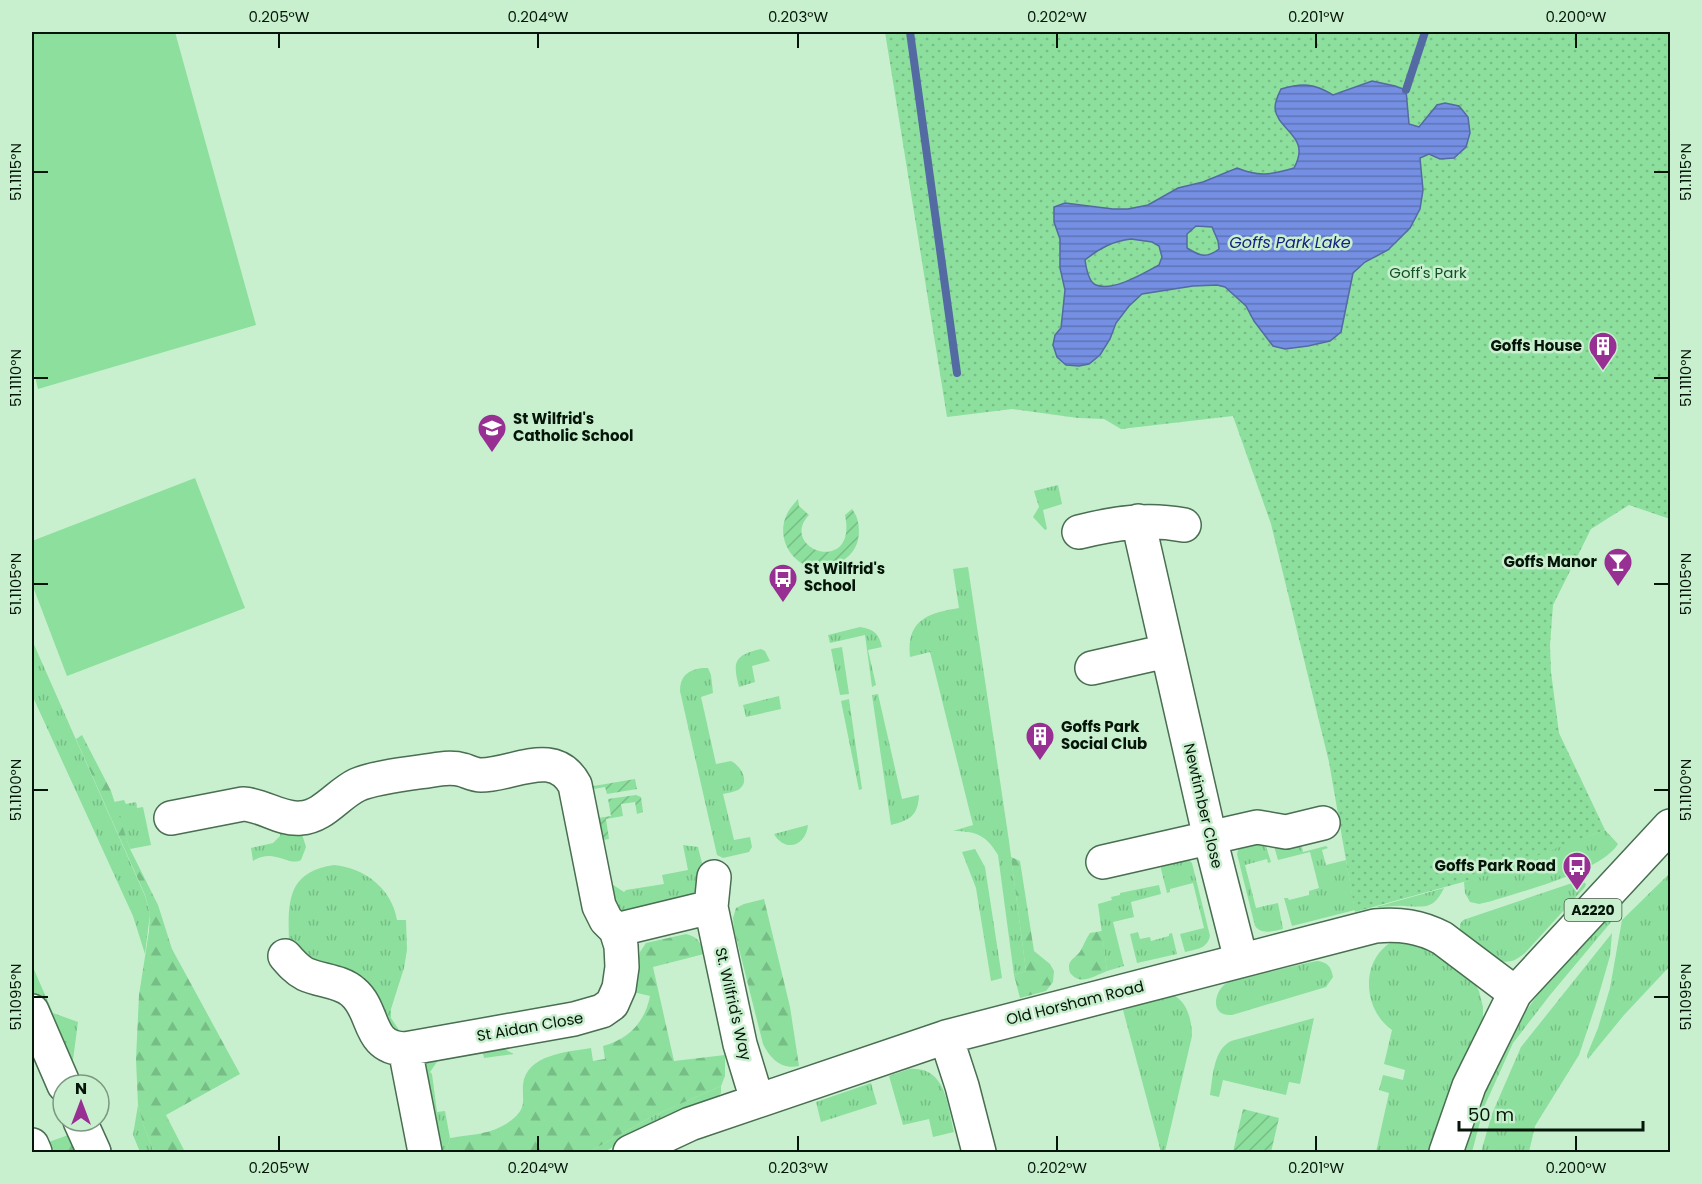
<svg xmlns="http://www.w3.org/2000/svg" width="1702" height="1184" font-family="Poppins,sans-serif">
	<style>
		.grass { fill: url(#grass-tufts) }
		.forest { fill: url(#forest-firs) }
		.park { fill: url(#park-dots) }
		.garden { fill: url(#garden-furrows) }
		.pitch { fill: #8cdf9d }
		.water { fill: url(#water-rules); stroke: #546aa2; stroke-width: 1.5; fill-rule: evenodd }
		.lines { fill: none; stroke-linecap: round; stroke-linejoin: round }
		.stream { stroke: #546aa2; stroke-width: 8 }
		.minor-casing { stroke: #496e51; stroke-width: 36 }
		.major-casing { stroke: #496e51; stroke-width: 36 }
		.minor { stroke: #fff; stroke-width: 33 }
		.major { stroke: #fff; stroke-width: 33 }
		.ticks { fill: none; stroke: #061509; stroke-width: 2 }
		.labels { text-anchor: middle; stroke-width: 5; stroke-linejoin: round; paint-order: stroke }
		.shield { fill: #c8f0ce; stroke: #405744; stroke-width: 1.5 }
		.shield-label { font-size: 14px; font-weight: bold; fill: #061509 }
		.park-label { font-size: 15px; fill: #125126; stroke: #c8f0ce }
		.poi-label { font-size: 15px; font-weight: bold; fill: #061509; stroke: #c8f0ce; text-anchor: end }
		.street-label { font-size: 15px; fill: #061509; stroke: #c8f0ce }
		.water-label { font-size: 16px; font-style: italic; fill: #182182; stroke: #c8f0ce }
		.neatline { fill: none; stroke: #061509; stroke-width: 2 }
		.ticks-label { font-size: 15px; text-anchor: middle; fill: #061509 }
	</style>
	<defs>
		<pattern id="grass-tufts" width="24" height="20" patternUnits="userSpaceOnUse" patternTransform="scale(1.5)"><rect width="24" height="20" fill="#8cdf9d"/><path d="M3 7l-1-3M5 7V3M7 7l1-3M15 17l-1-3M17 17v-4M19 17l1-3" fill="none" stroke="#77be86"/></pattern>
		<pattern id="forest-firs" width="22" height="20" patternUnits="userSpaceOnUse" patternTransform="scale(1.5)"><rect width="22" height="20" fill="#8cdf9d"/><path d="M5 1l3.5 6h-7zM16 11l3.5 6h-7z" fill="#77be86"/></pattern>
		<pattern id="park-dots" width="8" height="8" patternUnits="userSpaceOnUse" patternTransform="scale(1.5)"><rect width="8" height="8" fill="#8cdf9d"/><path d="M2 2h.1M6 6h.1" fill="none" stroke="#77be86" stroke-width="1.8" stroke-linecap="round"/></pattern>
		<pattern id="garden-furrows" width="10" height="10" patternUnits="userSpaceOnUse" patternTransform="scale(1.5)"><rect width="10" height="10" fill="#8cdf9d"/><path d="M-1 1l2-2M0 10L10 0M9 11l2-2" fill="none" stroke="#77be86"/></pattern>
		<pattern id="water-rules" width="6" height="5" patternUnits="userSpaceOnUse" patternTransform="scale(1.5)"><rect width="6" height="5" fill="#758fe3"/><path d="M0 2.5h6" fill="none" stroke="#5e74b6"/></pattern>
	</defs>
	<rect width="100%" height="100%" fill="#c8f0ce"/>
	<!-- grass -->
	<path class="grass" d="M1058,485L1062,504L1043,510L1047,529L1045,530L1033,517L1039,507L1034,491Z
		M968,567L1009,841L1026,971L1014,975L998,855C986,835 976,831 953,831L973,825L930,652L910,657C906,620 928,613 959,608L953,569Z
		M860,627C873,629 879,633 882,647L868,650L876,685L872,687L865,635L830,643L828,635Z
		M32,640L145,896L150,914L145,954L133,916L32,695Z
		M842,647L849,694L840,695L831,649Z
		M761,649L765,651L770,661L752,666L755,682L739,687C732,661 735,655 761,649Z
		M702,668H708L711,675L713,693L701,697L716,764L731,761C741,766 751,782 738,790C734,792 727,793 723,794L734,840L750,837L752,847L749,852L723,858L717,855L680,691C680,677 687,670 702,668Z
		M878,694L902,799L919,795C918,816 910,820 891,825L872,695Z
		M779,696L781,709L746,717L743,705Z
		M849,699L862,789L859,790L841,701Z
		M124,800L126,804L136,802L137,808L143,807L151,845L130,849L114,802Z
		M808,825C806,846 785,853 774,834Z
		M280,830L302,834L306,847L301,860C288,867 274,847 253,861L251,848L273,843L280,836Z
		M1605,830L1618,844C1602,871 1523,891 1492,901L1479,904L1470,902L1465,893L1464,882Z
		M1300,839L1303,852L1326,846L1328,848L1322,850L1326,865L1346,860L1355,910L1292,926L1284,898H1288L1289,900L1309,895V891L1319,888L1310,852L1278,860L1274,846Z
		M1265,843L1271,862L1268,863L1267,859L1245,865L1256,908L1278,903L1283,929C1273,931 1262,935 1255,926L1237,854C1239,840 1254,844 1265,843Z
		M683,845L698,847L705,875L698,892L690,899L644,913L615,912L607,881L624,892L626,890L664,884L662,875L688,870Z
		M975,849L985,867L1002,978L991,981L976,888L962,852Z
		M1187,858L1192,863L1210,936C1207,949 1197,949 1185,952L1180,934L1204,928L1193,883L1170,889V892L1167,893L1161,869V865Z
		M334,865C365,868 392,889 397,920H406L407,950L404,968L391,1009V1018L405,1039L321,973L289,943C288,903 286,872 334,865Z
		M1670,873V966L1624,1015L1588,1059L1587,1055L1598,1028L1610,988L1622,920Z
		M1581,880L1586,884L1585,887L1525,953C1521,956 1516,960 1512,961C1491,966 1473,946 1460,934V924L1463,920Z
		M1159,885L1161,894L1131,902L1134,917L1113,922L1124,966L1107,971L1098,904L1112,900L1111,897L1120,895V893Z
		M1444,888C1434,909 1426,907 1405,906C1395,905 1385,907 1376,907Z
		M1621,894L1622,909L1550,995L1513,1043L1484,1107L1472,1152H1463C1474,1113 1486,1073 1508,1038C1540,986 1582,941 1621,894Z
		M1138,932L1140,939L1150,937L1151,941L1169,936V934L1172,933L1177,954L1137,963L1130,934Z
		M1612,933L1610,956L1597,1001L1579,1055L1535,1126L1529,1152H1481L1492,1114L1521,1047Z
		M1397,939L1431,950L1474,982L1479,991L1483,1007V1022L1432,1152H1376L1389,1093L1379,1090L1383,1075L1403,1080L1405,1070L1384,1064L1392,1030C1361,1008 1360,956 1397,939Z
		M1317,961C1327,962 1331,966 1333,977L1326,987L1232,1015C1208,1017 1214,988 1230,981C1238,978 1249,977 1258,975C1277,970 1297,965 1317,961Z
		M32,965L53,1013L78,1022L73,1060L64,1062L32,988Z
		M1173,995C1188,1002 1192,1022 1192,1036L1165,1152H1161L1123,1010Z
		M1314,1018L1300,1084L1289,1082L1286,1095L1223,1080L1219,1097L1210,1095C1213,1077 1213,1050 1231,1041Z
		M492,1043L514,1054L484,1058L482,1049L441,1056L430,1072L432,1074L437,1112L445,1111L450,1138L446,1152H436L421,1071L431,1055Z
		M909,1069C946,1066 947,1104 954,1132L933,1137L929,1119L903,1125L889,1076Z
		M871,1083L877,1104L821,1122L816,1102Z
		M721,1086V1093L717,1098L635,1135L604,1152H589L653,1116Z
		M138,1105L143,1124L154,1152H140L133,1135Z"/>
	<!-- forest -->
	<path class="forest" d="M82,735L111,791L130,849L158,905L172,949L240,1074L166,1115L185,1152H154L143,1124L138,1105L136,1059L139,995L149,931L150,914L145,895L76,739Z
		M1011,857L1020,861L1034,951L1050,964L1054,971L1053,982L1046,991L1020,998L1014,975L1026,971Z
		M764,899L790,1007L799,1066C781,1070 770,1058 763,1044L734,929L733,918L736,908L744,904Z
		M1102,931L1107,971C1096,975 1081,986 1071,974C1069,972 1069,969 1069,965C1071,958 1078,956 1081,950C1084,944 1086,939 1090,933Z
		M686,934C698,937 701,942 704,954L653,967L674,1061L725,1055V1076L721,1086L653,1116L589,1152H446L450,1138C472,1134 494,1135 514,1118C527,1107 522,1099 523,1085C526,1054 568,1052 591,1048L593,1061L605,1059L603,1046C629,1039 645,1022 650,996L633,992L640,952L646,943Z
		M71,1134L79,1152H50L46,1143Z"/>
	<!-- park -->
	<path class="park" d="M885,32H1670V519L1629,505L1591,529L1553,605L1550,645L1551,672L1559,733L1605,830L1481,877L1355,912L1329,762L1271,524L1233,416L1121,429L1104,419L1078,418L1012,409L947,417Z"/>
	<!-- garden -->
	<path class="garden" d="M798,499L799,506L809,515C777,549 858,577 845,515L852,509C859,518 860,529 858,540C856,548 851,555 845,559C812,588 770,548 787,514C789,509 794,504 798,499Z
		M635,779L637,789L607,794L605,787L588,790V787Z
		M636,795L641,797L643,812L637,814L635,802L621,804L623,816L606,819L609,839L603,840L598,818L611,816L608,799Z
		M1243,1109L1279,1118L1271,1152H1233Z"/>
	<!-- pitch -->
	<path class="pitch" d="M32,32H175L256,325L38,389L32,365Z
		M195,478L245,608L67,676L32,584V541Z"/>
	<!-- water -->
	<path class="water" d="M1372,81L1395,86L1406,90L1409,124L1419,127L1437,105L1445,103L1459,106L1468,117L1470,133L1466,147L1454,158L1440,159L1429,154L1420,158L1423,190L1420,209L1410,228L1388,250L1365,262L1353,273L1341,332L1330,341L1308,346L1285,349L1273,346L1254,321L1246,306L1225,287L1217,285L1193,286L1142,294L1129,306L1116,323L1110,339L1100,355L1089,364L1079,366L1066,365L1057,357L1053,345L1055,335L1061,328L1065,290L1060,268V239L1054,222V207L1065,203L1113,209H1128L1148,205L1178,188L1203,182L1237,168C1259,177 1270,175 1294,168C1312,136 1277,131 1275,108C1275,102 1278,95 1281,89C1302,83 1314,83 1333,95ZM1196,226L1212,227L1218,241L1219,249C1206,259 1200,256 1187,248V234ZM1131,239L1152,242L1159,246L1162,257L1159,265C1144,273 1113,292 1096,285C1088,282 1086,267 1085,260C1100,248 1113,241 1131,239Z"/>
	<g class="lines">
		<!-- stream -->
		<path class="stream" d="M910,32L957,373
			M1406,90L1425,32"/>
		<!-- minor casing -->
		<g class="minor-casing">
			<path id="minor" d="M1138,521L1210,838L1241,960
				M1079,532C1115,523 1148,518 1184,525
				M1092,668L1167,651
				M171,818L243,804C264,805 280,820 301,818C323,817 338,794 357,785C378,776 416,773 440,769C448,768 456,768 463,770C469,772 475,775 481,775C514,775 554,746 575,785L599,906L606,920L616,930L711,907
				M1103,862L1257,827L1286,832L1323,823
				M714,877L711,907L740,1044L757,1100
				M285,956C291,963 297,970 305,974C320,981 341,981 353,992C376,1011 366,1048 405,1049
				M946,1037L962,1086L979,1152
				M425,1152L405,1049L574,1019L602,1011L612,1004L619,988L622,967L621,946L616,930
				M630,1152L690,1124L946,1037L1375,926C1400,924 1419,926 1442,938L1515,993"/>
		</g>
		<!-- major casing -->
		<g class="major-casing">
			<path id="major" d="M32,1011L64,1085
				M80,1121L94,1152
				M32,1145L35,1152
				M1446,1152L1469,1086L1515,993L1670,826"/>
		</g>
		<!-- minor -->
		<use href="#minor" class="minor"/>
		<!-- major -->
		<use href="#major" class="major"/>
	</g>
	<!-- ticks -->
	<path class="ticks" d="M279,33V48M538,33V48M798,33V48M1057,33V48M1316,33V48M1576,33V48M33,172H48M1654,172H1669M33,378H48M1654,378H1669M33,584H48M1654,584H1669M33,790H48M1654,790H1669M33,997H48M1654,997H1669M279,1136V1151M538,1136V1151M798,1136V1151M1057,1136V1151M1316,1136V1151M1576,1136V1151"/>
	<!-- icons -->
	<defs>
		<g id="building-pin" transform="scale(1.5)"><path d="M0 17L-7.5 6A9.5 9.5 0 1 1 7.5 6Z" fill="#983093" stroke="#c8f0ce"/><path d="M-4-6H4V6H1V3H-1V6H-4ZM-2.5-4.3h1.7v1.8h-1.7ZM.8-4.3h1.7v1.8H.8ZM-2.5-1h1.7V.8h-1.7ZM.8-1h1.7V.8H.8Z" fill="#fff"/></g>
		<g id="school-pin" transform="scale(1.5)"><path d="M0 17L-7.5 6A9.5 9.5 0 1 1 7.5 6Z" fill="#983093" stroke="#c8f0ce"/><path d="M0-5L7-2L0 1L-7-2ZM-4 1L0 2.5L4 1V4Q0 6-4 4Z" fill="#fff"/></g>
		<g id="bar-pin" transform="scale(1.5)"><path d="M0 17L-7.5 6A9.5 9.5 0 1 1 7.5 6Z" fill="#983093" stroke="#c8f0ce"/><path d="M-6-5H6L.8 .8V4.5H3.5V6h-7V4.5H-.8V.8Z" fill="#fff"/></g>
		<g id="bus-pin" transform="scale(1.5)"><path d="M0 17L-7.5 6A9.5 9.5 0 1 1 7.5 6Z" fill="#983093" stroke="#c8f0ce"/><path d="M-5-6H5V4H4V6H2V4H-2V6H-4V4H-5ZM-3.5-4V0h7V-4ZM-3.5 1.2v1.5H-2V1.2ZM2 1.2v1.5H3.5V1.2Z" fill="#fff"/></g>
	</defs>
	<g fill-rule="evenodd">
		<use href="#building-pin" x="1603" y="346"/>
		<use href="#school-pin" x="492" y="428"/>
		<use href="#bar-pin" x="1618" y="562"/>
		<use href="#bus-pin" x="783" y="578"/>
		<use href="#building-pin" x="1040" y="736"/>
		<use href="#bus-pin" x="1577" y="866"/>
	</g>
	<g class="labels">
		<!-- shield labels -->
		<rect class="shield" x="1564.5" y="899" width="57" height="22" rx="4.5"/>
		<g class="shield-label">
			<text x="1593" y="915">A2220</text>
		</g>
		<!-- park labels -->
		<g class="park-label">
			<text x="1428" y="278">Goff's Park</text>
		</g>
		<!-- poi labels -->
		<g class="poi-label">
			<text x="1582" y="351">Goffs House</text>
			<text x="513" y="424" text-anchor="start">St Wilfrid's<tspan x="513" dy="17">Catholic School</tspan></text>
			<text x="1597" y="567">Goffs Manor</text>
			<text x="804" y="574" text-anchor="start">St Wilfrid's<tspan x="804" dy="17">School</tspan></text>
			<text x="1061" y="732" text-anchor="start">Goffs Park<tspan x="1061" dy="17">Social Club</tspan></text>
			<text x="1556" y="871">Goffs Park Road</text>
		</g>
		<!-- street labels -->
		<g class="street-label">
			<text transform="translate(1203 806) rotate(77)" y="5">Newtimber Close</text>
			<text transform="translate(1075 1003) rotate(-14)" y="5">Old Horsham Road</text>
			<text transform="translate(733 1004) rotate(77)" y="5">St. Wilfrid's Way</text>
			<text transform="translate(530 1027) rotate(-10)" y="5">St Aidan Close</text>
		</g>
		<!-- water labels -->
		<g class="water-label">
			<text x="1290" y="248">Goffs Park Lake</text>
		</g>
	</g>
	<!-- border -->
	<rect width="1702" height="1184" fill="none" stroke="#c8f0ce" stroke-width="66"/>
	<!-- north arrow -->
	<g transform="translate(81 1103)"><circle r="28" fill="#c8f0ce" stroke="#7a987f" stroke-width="1.5"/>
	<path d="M0-4.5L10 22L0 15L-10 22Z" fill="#983093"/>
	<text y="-9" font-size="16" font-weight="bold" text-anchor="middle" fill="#061509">N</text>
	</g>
	<!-- scale -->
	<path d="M1459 1121v9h184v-9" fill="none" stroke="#061509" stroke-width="3"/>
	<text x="1468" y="1121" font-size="18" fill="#061509" stroke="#c8f0ce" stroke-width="4.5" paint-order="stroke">50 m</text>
	<rect x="33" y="33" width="1636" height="1118" class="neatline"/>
	<g class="ticks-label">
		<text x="279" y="22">0.205°W</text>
		<text x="538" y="22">0.204°W</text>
		<text x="798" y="22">0.203°W</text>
		<text x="1057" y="22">0.202°W</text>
		<text x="1316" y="22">0.201°W</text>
		<text x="1576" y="22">0.200°W</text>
		<text transform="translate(16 172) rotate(-90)" y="5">51.1115°N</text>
		<text transform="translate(1686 172) rotate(-90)" y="5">51.1115°N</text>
		<text transform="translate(16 378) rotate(-90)" y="5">51.1110°N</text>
		<text transform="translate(1686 378) rotate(-90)" y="5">51.1110°N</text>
		<text transform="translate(16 584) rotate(-90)" y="5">51.1105°N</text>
		<text transform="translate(1686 584) rotate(-90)" y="5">51.1105°N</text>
		<text transform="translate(16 790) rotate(-90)" y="5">51.1100°N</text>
		<text transform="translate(1686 790) rotate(-90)" y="5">51.1100°N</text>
		<text transform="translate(16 997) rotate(-90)" y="5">51.1095°N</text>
		<text transform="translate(1686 997) rotate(-90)" y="5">51.1095°N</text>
		<text x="279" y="1173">0.205°W</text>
		<text x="538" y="1173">0.204°W</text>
		<text x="798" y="1173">0.203°W</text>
		<text x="1057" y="1173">0.202°W</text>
		<text x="1316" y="1173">0.201°W</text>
		<text x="1576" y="1173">0.200°W</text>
	</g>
</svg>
